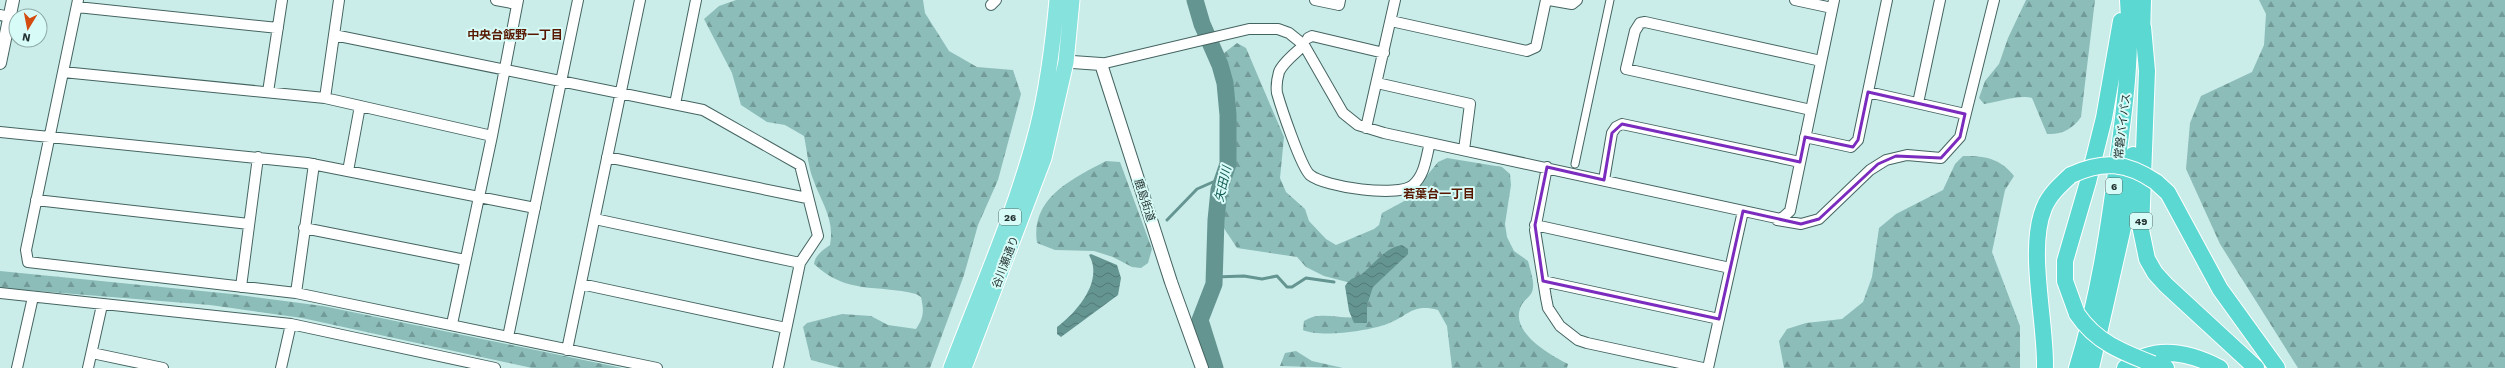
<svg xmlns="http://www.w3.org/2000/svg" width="2505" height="368" font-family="'Work Sans','Noto Sans JP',sans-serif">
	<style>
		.forest { fill: url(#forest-firs) }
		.water { fill: url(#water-waves) }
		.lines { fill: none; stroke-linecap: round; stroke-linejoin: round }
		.stream { stroke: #659591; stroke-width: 3 }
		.river { stroke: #659591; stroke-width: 17 }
		.pedestrian-casing { stroke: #446461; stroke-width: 9 }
		.minor-casing { stroke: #446461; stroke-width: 12 }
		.tertiary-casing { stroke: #446461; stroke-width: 14 }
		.primary-casing { stroke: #fff; stroke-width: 17 }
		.trunk-casing { stroke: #fff; stroke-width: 18 }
		.pedestrian { stroke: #fff; stroke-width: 7 }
		.minor { stroke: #fff; stroke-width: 10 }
		.tertiary { stroke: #fff; stroke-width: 12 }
		.primary { stroke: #85e2dd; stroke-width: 15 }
		.trunk { stroke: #5cd8d2; stroke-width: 16 }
		.trunk-bridge-casing { stroke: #fff; stroke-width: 18; stroke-linecap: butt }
		.trunk-bridge { stroke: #5cd8d2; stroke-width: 16 }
		.marked { fill: none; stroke: #7b2cbf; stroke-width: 3; stroke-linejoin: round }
		.labels { text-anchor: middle; stroke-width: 4; stroke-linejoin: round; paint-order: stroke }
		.shield { fill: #d7fbf7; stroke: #596e6c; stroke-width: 1 }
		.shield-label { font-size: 10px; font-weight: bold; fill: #233130 }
		.street-label { font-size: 11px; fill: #233130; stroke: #d7fbf7 }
		.neighbourhood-label { font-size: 12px; font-weight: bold; fill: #581800; stroke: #d7fbf7 }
		.water-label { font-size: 12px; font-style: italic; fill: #125854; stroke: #d7fbf7 }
	</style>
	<defs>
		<pattern id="forest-firs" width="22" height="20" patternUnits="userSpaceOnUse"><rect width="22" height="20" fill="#8cbdb9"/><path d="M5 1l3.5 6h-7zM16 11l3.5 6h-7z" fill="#729a97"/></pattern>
		<pattern id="water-waves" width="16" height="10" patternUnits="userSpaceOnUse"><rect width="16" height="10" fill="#659591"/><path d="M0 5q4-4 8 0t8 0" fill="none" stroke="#537a77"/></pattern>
	</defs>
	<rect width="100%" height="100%" fill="#caedea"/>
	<!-- forest -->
	<path class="forest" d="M736,0H923L925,13L949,51L977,67L1013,70L1021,94L998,180L978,225L964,275L930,368H841L811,360L803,327L807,323L842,314L871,316L888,325L916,329C924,317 924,311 921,297L916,294C876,284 847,295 814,264C815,255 823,250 830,245C835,219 821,202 813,179C808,166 807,150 804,136L785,125L767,122L741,105L732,73L704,19L719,6Z
		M2026,0H2095L2081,117C2073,129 2061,135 2047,134L2032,98C2019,94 1998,102 1984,104L1979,98L1985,81L1999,64L2008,38Z
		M2259,0H2505V368H2298L2220,244L2186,169L2190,123L2201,96L2252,72L2264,45L2266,14Z
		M1237,43L1246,48L1284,137L1280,178L1286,192L1305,209L1309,221L1326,239L1336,245L1374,229L1379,225L1382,213L1408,199L1438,162L1447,158L1502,167L1510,174L1511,185L1505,224L1507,237L1514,251L1528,261C1530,269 1534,280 1533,288C1532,297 1524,299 1521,306C1509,332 1550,355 1568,364L1567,368H1452L1447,326L1438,310C1411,303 1408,317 1387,324C1368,331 1321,338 1303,330L1304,321C1321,310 1340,320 1359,317L1355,284L1324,276L1306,267L1297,257L1237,248L1216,216L1213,203L1226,127L1223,88L1224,53Z
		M1963,156C1985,156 2000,158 2014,176L2005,190L1992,252L2020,326V368H1784L1779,341L1787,329L1806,323L1842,319L1863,302L1872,277L1879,228L1896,214L1943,190L1955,164Z
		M1106,161L1120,162L1152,249L1148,263L1141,268L1132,267L1113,257L1094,251L1055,250L1037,243C1030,198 1072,179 1106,161Z
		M0,271L232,294L323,306L622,368H532L302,318L210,305L0,288Z
		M1296,351L1312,361L1343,368L1280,366L1285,353Z"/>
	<!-- water -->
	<path class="water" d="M1402,245L1408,249V254L1373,287L1367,305V323H1354L1349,311L1345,286C1351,277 1354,279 1362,274C1375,263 1385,248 1402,245Z
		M1091,254L1117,265L1121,278L1118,295L1061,337L1057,334V327C1077,312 1104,281 1089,255Z"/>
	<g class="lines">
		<!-- stream -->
		<path class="stream" d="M1167,220L1197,189L1222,178
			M1215,277L1244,276L1262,279L1277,276L1287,287H1292L1306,278L1334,282"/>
		<!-- river -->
		<path class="river" d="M1195,0L1202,24L1220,65L1225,83L1228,115V164L1219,190L1216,220L1214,284L1200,320L1215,368"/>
		<!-- pedestrian casing -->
		<g class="pedestrian-casing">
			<path id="pedestrian" d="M1575,164L1610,0"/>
		</g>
		<!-- minor casing -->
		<g class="minor-casing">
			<path id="minor" d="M78,0L26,250L28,262L296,293L657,368
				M496,0L517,4
				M1315,0L1339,5L1340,0
				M1549,0L1572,4L1577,0
				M1795,0L1832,8
				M991,5L996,0
				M77,7L278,28
				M0,15L9,17
				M1391,21L1527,51L1536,47L1546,0
				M334,35L703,110L800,165L818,236L800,263L778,368
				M1308,38L1312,36L1384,53
				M1304,45C1297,52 1283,62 1279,72C1277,79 1276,86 1277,93C1281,107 1301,167 1310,175C1325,187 1398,198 1413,185C1425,175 1426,157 1430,143
				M1101,64L1249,29H1278L1289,33L1304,45L1343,113L1358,125L1384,133L1781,219L1790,211L1834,0
				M63,72L325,98L492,136
				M1377,83L1470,104L1464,150
				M268,92L282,0
				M1868,92L1965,114
				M325,98L339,0
				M1918,103L1940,0
				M675,104L696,0
				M1811,110L1626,69L1635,31L1640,23L1645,22L1821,61
				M1366,128L1395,0
				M0,132L307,163L535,208
				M1805,137L1851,147L1858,140L1887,0
				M607,157L807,198
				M1547,167L1535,230L1546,298L1548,308L1560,326L1578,340L1587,343L1703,368
				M348,171L360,106
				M1604,180L1612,133L1616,127L1622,124L1800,162
				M36,200L249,224
				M595,219L800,263
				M1777,220L1801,224L1819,219L1870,170L1886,160L1907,155L1941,158L1960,137L1994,0
				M1535,225L1730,268
				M304,228L465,260
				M1543,281L1719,319
				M581,284L786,328
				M241,287L258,157
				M0,293L291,324L495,368
				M296,293L314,164
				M452,324L492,136L518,0
				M508,337L578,0
				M567,350L640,0
				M92,353L163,368
				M17,368L33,297
				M88,368L102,305
				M281,368L291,324
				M1708,368L1743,211"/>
		</g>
		<!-- tertiary casing -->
		<g class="tertiary-casing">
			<path id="tertiary" d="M1058,61L1101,64L1171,282L1202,368
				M0,63L13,0"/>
		</g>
		<!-- primary casing -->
		<g class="primary-casing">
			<path id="primary" d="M951,368C981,289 1016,211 1037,129C1048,86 1053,43 1057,0
				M964,368L1044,158L1066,62L1072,0"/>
		</g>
		<!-- trunk casing -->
		<g class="trunk-casing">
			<path id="trunk" d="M2143,27L2147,71L2141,230L2147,259L2155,273L2166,285L2256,368
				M2142,36L2143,0
				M2156,182L2168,193L2220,289L2277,368
				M2077,314L2065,281V261L2088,182L2104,118L2121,21
				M2153,364L2166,368
				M2045,368C2046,321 2027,249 2044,208C2049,195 2060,185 2071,175
				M2077,368C2098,300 2109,228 2118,157C2125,105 2132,52 2128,0
				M2091,368L2124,223L2133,155
				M2125,368C2154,344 2189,352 2220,368"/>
		</g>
		<!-- pedestrian -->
		<use href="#pedestrian" class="pedestrian"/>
		<!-- minor -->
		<use href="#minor" class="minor"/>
		<!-- tertiary -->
		<use href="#tertiary" class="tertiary"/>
		<!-- primary -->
		<use href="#primary" class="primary"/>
		<!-- trunk -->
		<use href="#trunk" class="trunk"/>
		<!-- trunk-bridge casing -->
		<g class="trunk-bridge-casing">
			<path id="trunk-bridge" d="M2071,175C2103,160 2127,162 2156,182
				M2077,314C2096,342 2122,352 2153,364"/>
		</g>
		<!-- trunk-bridge -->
		<use href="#trunk-bridge" class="trunk-bridge"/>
	</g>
	<!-- marked area -->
	<path class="marked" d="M1868,92L1965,114L1960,137L1941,158L1896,156L1878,164L1819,219L1801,224L1743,211L1719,319L1543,281L1535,225L1547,167L1604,180L1612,133L1622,124L1800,162L1805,137L1853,147L1858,140Z"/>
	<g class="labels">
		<!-- shield labels -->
		<g class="shield">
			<rect x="2106" y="178" width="16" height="16" rx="3"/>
			<rect x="999" y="209" width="22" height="16" rx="3"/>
			<rect x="2130" y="213" width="22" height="16" rx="3"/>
		</g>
		<g class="shield-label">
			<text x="2114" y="190">6</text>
			<text x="1010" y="221">26</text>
			<text x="2141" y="225">49</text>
		</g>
		<!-- street labels -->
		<g class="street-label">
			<text transform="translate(2122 126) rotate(-83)" y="4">常磐バイパス</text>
			<text transform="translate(1145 200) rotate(72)" y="4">鹿島街道</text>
			<text transform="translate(1005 262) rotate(-69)" y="4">谷川瀬通り</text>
		</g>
		<!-- neighbourhood labels -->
		<g class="neighbourhood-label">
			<text x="515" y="39">中央台飯野一丁目</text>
			<text x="1439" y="198">若葉台一丁目</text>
		</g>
		<!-- water labels -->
		<g class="water-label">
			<text transform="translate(1223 184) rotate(-77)" y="4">矢田川</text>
		</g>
	</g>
	<!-- north arrow -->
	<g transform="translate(28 28) rotate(190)"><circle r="19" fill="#d7fbf7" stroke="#8faaa7"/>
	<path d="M0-3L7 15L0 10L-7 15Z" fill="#d34d11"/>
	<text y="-6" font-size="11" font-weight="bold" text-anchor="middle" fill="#233130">N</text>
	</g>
</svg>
